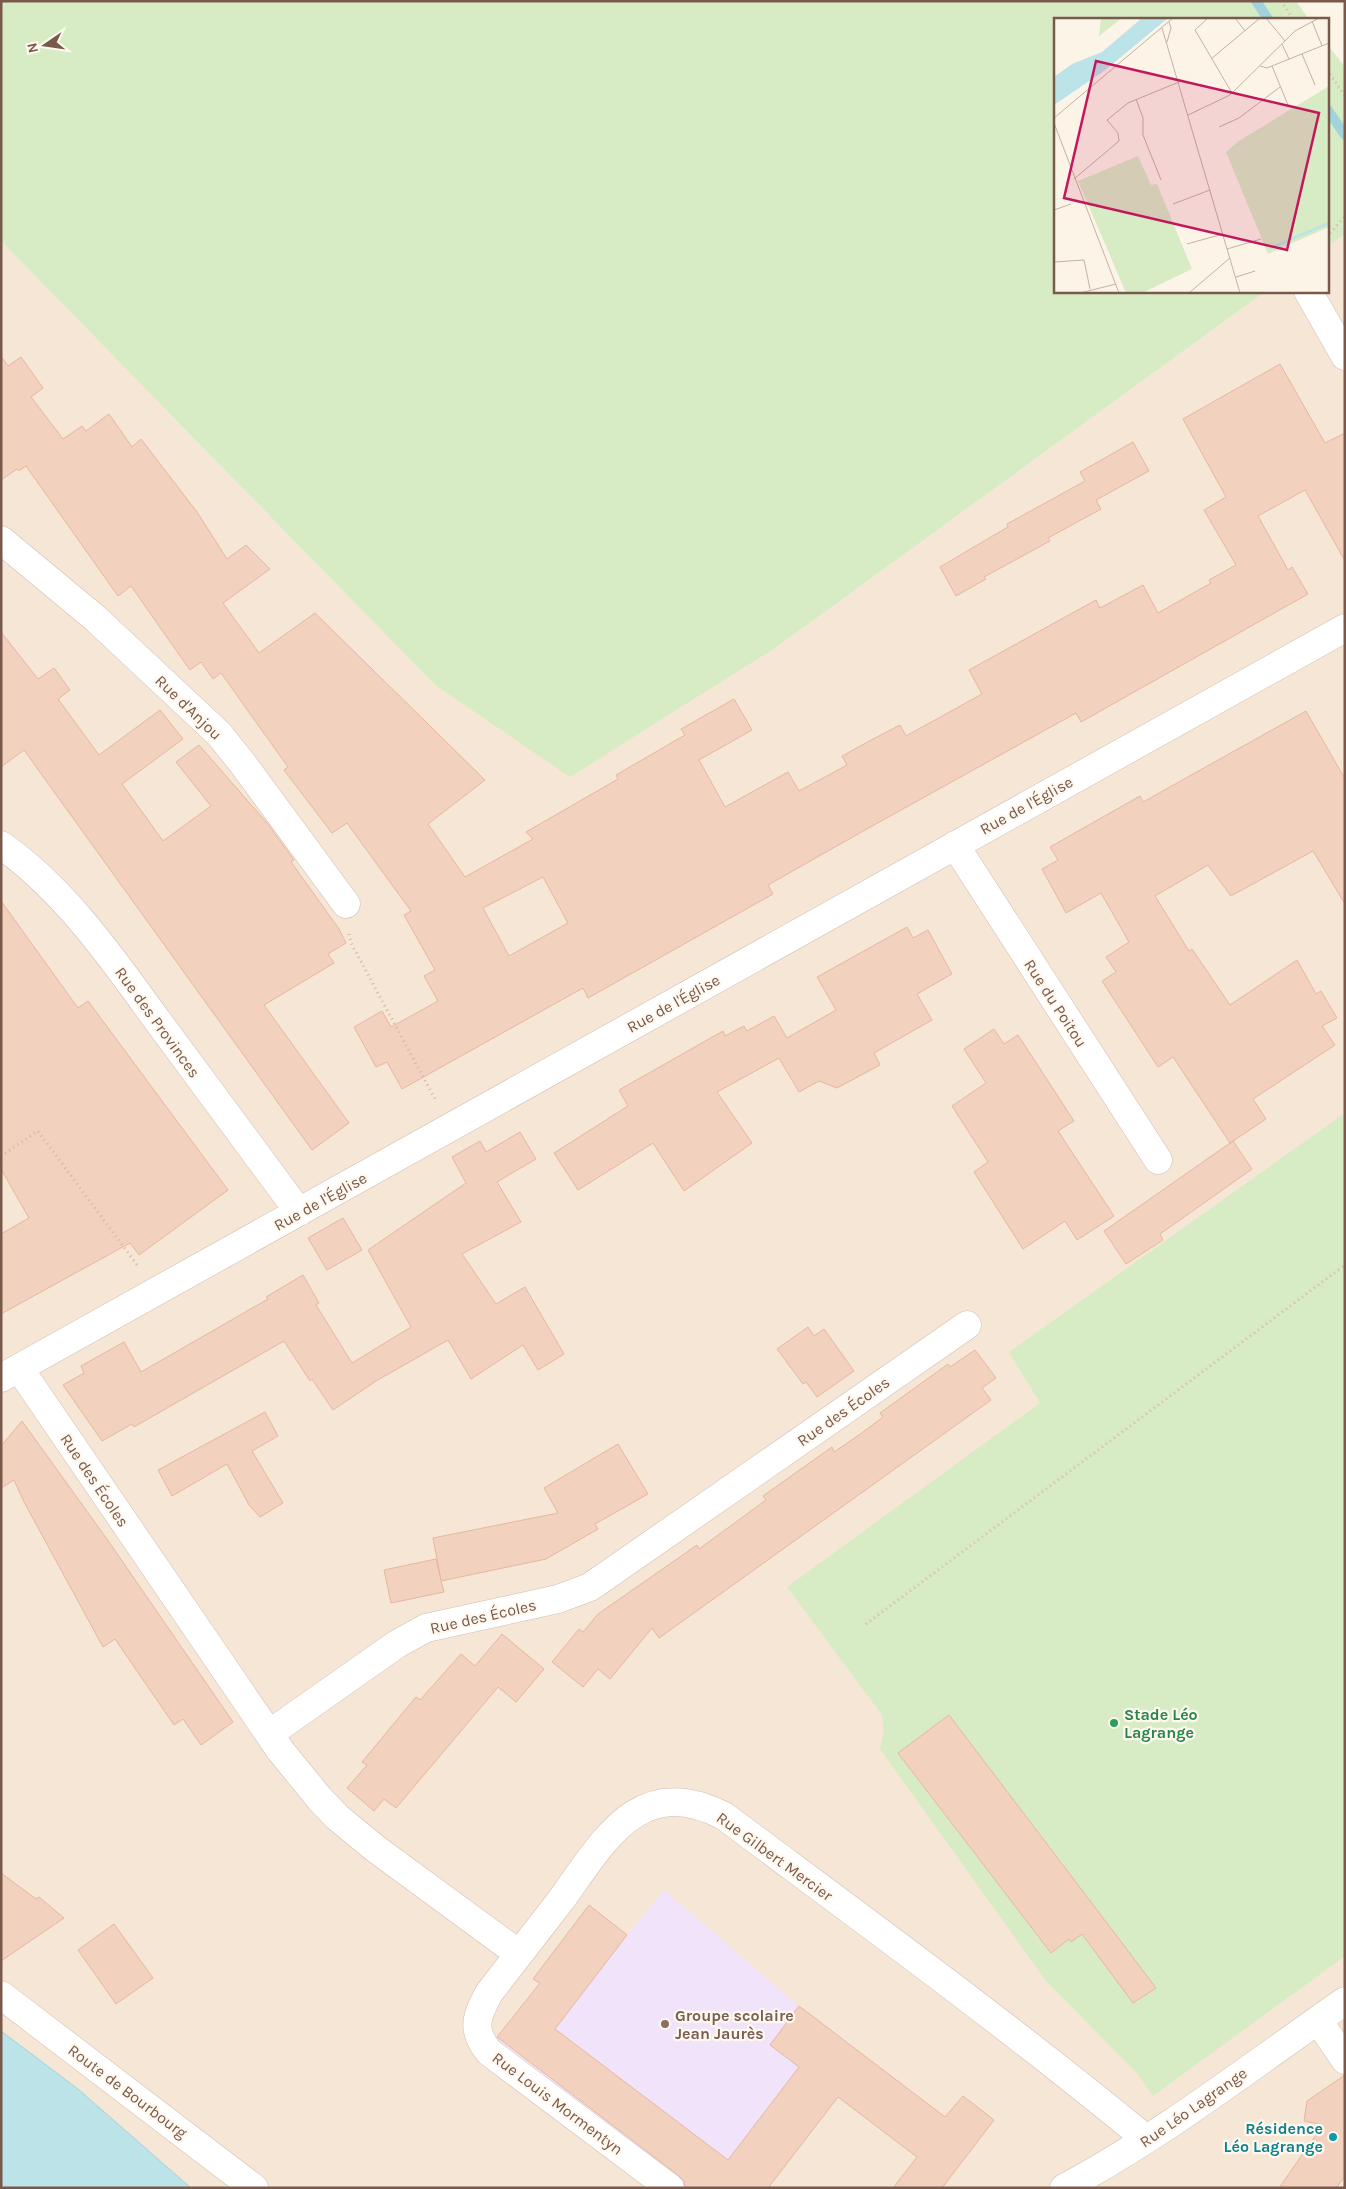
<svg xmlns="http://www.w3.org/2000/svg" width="1346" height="2189" font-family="Karla,sans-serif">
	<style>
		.residential { fill: #f5e6d6 }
		.education { fill: #f1e4fa }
		.green { fill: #d7ecc5 }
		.water { fill: #bbe3e8; stroke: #a1d3da }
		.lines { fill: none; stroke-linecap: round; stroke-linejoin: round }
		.stream { stroke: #a1d3da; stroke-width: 10 }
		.building { fill: #f3d1bf; stroke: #e6b79f; fill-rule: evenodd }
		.street-casing { stroke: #d2bdb0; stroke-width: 29 }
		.secondary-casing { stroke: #d5bdad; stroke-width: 29 }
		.path { stroke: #d9b4a1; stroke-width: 3; stroke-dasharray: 1 4; stroke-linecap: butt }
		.street { stroke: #fff; stroke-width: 28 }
		.secondary { stroke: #fff; stroke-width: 28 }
		.leisure-dot { fill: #2e9e5b; stroke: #fff8ef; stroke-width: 2 }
		.education-dot { fill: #8d6e63; stroke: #fff8ef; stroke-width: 2 }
		.culture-dot { fill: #0f9aa8; stroke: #fff8ef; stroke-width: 2 }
		.labels { text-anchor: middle; stroke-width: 4.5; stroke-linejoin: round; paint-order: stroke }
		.street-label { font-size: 16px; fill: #78594b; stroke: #fff8ef }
		.leisure-label { font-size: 16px; font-weight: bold; fill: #27864d; stroke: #fff8ef; text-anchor: start }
		.education-label { font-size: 16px; font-weight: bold; fill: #785e54; stroke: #fff8ef; text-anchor: start }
		.culture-label { font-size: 16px; font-weight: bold; fill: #0d838f; stroke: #fff8ef; text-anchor: end }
		.inset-river { fill: none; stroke: #bbe3e8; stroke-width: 2.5 }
		.inset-road { fill: none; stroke: #c4b1a4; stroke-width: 1 }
		.view { fill: #c2185b; fill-opacity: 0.15; stroke: #c2185b; stroke-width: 2.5 }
		.inset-edge { fill: none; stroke: #78594b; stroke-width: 2.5 }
	</style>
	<rect width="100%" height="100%" fill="#fdf4e8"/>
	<!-- residential -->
	<path class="residential" d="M1345,234V2188H191L78,2089L1,2031V241L435,685L778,646L1266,291H1327V247Z"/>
	<!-- education -->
	<path class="education" d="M664,1890L799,2006L945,2117L963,2096L994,2120L942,2188H910L899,2180L917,2156L838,2097L768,2188H685L493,2042L539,1983L533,1979L589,1905L627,1935Z"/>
	<!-- green -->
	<path class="green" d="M1,1H1296L1309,19H1055V291H1266L778,646L570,777L435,685L1,241Z
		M1327,44L1345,67V234L1327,247Z
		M1345,1113V1956L1153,2096L1136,2072L1046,1981L880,1749L884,1731L882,1715L787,1587L1040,1403L1009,1352Z"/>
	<!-- water -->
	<path class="water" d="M1,2031L78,2089L191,2188H1Z"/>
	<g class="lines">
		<!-- stream -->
		<path class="stream" d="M1256,1L1268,19
			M1327,109L1345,135"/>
	</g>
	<!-- building -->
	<path class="building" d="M1,356L8,366L21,357L43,388L31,397L63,439L82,426L86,431L109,414L132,447L141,439L197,512L227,559L246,545L270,569L223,603L259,653L315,613L485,780L428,824L465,877L533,839L526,832L618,779L616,775L685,735L681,729L734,699L752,730L699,760L725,807L788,772L799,791L847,765L842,756L873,739L900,725L906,736L982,694L969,670L1096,600L1100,608L1143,585L1158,613L1211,583L1209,580L1236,565L1204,510L1226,497L1183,419L1280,364L1325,443L1345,433V561L1305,490L1258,516L1288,570L1292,567L1308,594L1081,722L1076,713L865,830L768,885L773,894L588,998L583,988L402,1089L387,1062L376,1067L354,1027L382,1011L391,1027L438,1001L424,976L435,970L404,915L411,911L347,823L332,833L284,770L288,767L221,673L213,679L201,662L190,670L131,586L118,596L26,466L19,471L17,469L1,480ZM543,877L568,923L509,956L483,908Z
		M1133,442L1149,471L1096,500L1101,509L1048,538L1050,541L984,577L986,579L956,596L940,567L1008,527L1007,524L1085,481L1080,472Z
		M1,632L38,679L54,668L70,690L58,699L99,755L160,710L183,739L122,784L163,841L211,806L176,762L199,745L267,823L294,860L291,862L339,929L346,943L328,954L334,963L264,1005L349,1123L312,1150L24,750L1,767Z
		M1306,711L1345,779V904L1313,851L1231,896L1208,865L1155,896L1189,951L1192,949L1230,1005L1297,960L1316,994L1321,991L1337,1018L1322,1026L1335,1045L1253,1099L1266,1119L1230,1143L1173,1057L1158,1067L1102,981L1116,972L1106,957L1129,942L1101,893L1066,913L1042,869L1058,860L1050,847L1140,796L1143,802Z
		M1,901L78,1008L88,1001L228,1190L139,1255L130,1243L1,1314V1234L29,1218L1,1169Z
		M907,927L913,938L928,930L952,974L917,994L932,1020L874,1053L880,1065L837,1088L819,1081L799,1092L779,1058L717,1092L752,1143L684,1191L653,1143L578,1190L554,1153L628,1106L619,1090L723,1031L725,1036L744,1026L747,1031L774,1016L787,1038L836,1010L817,977Z
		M994,1029L1004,1044L1018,1035L1074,1121L1058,1131L1114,1216L1077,1240L1065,1221L1023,1249L974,1172L988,1162L952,1106L986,1083L964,1049Z
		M520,1132L536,1159L497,1182L521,1222L462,1254L496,1304L525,1287L564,1354L538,1370L523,1345L471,1379L448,1340L376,1381L333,1410L312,1379L310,1381L284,1341L134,1427L132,1424L102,1441L63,1385L84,1373L81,1366L124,1342L141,1372L268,1299L266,1297L303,1275L319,1303L316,1305L352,1363L411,1327L368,1250L466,1183L452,1157L480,1141L486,1152Z
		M1233,1141L1252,1169L1160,1234L1163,1240L1126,1264L1104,1231Z
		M343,1218L362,1250L327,1270L308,1238Z
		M808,1327L814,1336L824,1329L854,1371L817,1397L806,1382L803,1384L777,1349Z
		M975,1350L996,1378L982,1388L991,1400L659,1638L652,1628L610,1679L598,1669L583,1687L552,1662L579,1629L583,1632L598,1614L697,1545L699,1549L766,1500L763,1496L832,1447L834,1452L859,1435L883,1417L880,1413L948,1364L950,1367Z
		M265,1412L278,1436L252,1451L283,1503L260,1517L249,1505L227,1464L172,1496L158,1470Z
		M22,1421L109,1542L233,1722L201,1745L183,1719L174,1725L115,1639L103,1647L24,1502L14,1480L1,1488V1446Z
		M618,1444L648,1494L595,1524L598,1529L546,1559L441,1581L444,1592L391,1603L384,1570L436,1559L441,1580L433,1538L558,1513L544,1488Z
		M502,1634L544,1669L516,1702L498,1687L396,1808L384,1799L374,1811L347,1788L367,1765L362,1762L416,1697L420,1700L461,1654L475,1666Z
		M949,1715L1072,1877L1156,1988L1133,2003L1082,1934L1071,1942L1069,1939L1051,1953L898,1753Z
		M1,1873L36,1899L39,1897L64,1918L1,1961Z
		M589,1905L627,1935L555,2029L728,2160L799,2067L770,2045L799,2006L945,2117L963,2096L994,2120L942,2188H893L917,2157L838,2097L768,2188H685L684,2181L679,2176L497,2037L540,1983L533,1979Z
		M114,1924L153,1978L116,2004L78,1950Z
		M1345,2075V2176L1336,2188H1279L1323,2125L1304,2121L1307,2101Z"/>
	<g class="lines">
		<!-- street casing -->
		<g class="street-casing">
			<path id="street" d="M1308,291L1345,356
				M1,540L95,618L219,734L243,764L346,904
				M1,845C65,890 112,958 157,1020C205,1084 252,1148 299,1212
				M955,845L1158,1160
				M19,1368L280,1750L319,1798L337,1817L376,1849L519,1954
				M1,1378L1345,628
				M269,1734L397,1644L426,1628L558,1599L590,1587L967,1325
				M1318,2020L1345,2060
				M670,2188L489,2052C471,2030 476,2017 489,1993C513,1962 537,1931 561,1900C604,1841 639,1772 724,1816C866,1922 1009,2026 1146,2139
				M1064,2188C1163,2135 1253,2065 1345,2001"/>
		</g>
		<!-- secondary casing -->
		<g class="secondary-casing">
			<path id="secondary" d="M1,1995L254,2188"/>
		</g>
		<!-- path -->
		<path class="path" d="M1281,1L1293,19
			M1327,70L1345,96
			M1327,237L1345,216
			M349,934L351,943L435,1099
			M1,1156L38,1131L137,1265
			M866,1624L1345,1265"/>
		<!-- street -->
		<use href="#street" class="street"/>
		<!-- secondary -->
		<use href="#secondary" class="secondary"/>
	</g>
	<!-- markers -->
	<circle class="leisure-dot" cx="1114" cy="1723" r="5"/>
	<circle class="education-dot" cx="665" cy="2024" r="5"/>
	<circle class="culture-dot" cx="1333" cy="2137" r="5"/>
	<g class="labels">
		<!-- street labels -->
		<g class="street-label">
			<text transform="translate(189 707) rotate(44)" y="6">Rue d'Anjou</text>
			<text transform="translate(1026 805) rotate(-29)" y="6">Rue de l'Église</text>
			<text transform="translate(673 1003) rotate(-29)" y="6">Rue de l'Église</text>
			<text transform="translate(1056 1003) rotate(57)" y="6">Rue du Poitou</text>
			<text transform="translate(158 1022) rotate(54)" y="6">Rue des Provinces</text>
			<text transform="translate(320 1201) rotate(-29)" y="6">Rue de l'Église</text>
			<text transform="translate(843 1411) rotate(-35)" y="6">Rue des Écoles</text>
			<text transform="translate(95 1480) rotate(56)" y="6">Rue des Écoles</text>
			<text transform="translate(483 1616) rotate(-13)" y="6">Rue des Écoles</text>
			<text transform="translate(775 1856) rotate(36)" y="6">Rue Gilbert Mercier</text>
			<text transform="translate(128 2091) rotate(37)" y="6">Route de Bourbourg</text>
			<text transform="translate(558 2103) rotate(37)" y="6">Rue Louis Mormentyn</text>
			<text transform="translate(1193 2107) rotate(-35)" y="6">Rue Léo Lagrange</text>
		</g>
		<!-- leisure labels -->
		<g class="leisure-label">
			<text x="1124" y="1720">Stade Léo<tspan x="1124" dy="18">Lagrange</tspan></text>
		</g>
		<!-- education labels -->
		<g class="education-label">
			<text x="675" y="2021">Groupe scolaire<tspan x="675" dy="18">Jean Jaurès</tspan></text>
		</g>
		<!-- culture labels -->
		<g class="culture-label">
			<text x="1323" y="2134">Résidence<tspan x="1323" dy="18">Léo Lagrange</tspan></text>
		</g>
	</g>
	<!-- overview -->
	<g transform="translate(1054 18)">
		<rect width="275" height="275" fill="#fdf4e8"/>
		<path d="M47,0H68L45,18ZM275,68V209L214,236L172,134L185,123ZM84,138L97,167L103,166L138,251L90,274L72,275L24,163Z" fill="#d7ecc5"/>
		<path d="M88,0H114L50,53L0,87V59L18,46L48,34Z" fill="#bbe3e8"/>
		<path class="inset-river" d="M216,230L275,205"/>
		<path class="inset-road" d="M154,0L141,12L178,75M181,0L191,13M212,0L231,23M258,3L268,28M108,10L186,275M113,24L117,10L115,4M228,26L235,41M248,36L261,67M157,41L206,0M206,48L213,50L275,25M218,48L234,87M82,81L89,100V117L107,162M134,97L176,77L241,13L265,0M0,100L119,0M0,105L65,275M165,109L185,100L226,69M20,161L65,123L64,115L53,102L74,85L125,64M119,186L156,172M0,192L17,186M133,226L169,216M173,231L207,221M0,244L30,242L36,271M182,259L201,253M26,275L62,266M135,275L176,240"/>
		<path class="view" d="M42,43L265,95L233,232L10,180Z"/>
		<rect width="275" height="275" class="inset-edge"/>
	</g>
	<!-- border -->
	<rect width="1346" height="2189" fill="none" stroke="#78594b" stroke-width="5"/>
	<!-- north arrow -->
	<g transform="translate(45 45) rotate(257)" stroke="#fff8ef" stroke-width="4" paint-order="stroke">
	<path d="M0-4L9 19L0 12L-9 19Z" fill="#78594b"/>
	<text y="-8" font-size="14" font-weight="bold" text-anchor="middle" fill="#78594b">N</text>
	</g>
</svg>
